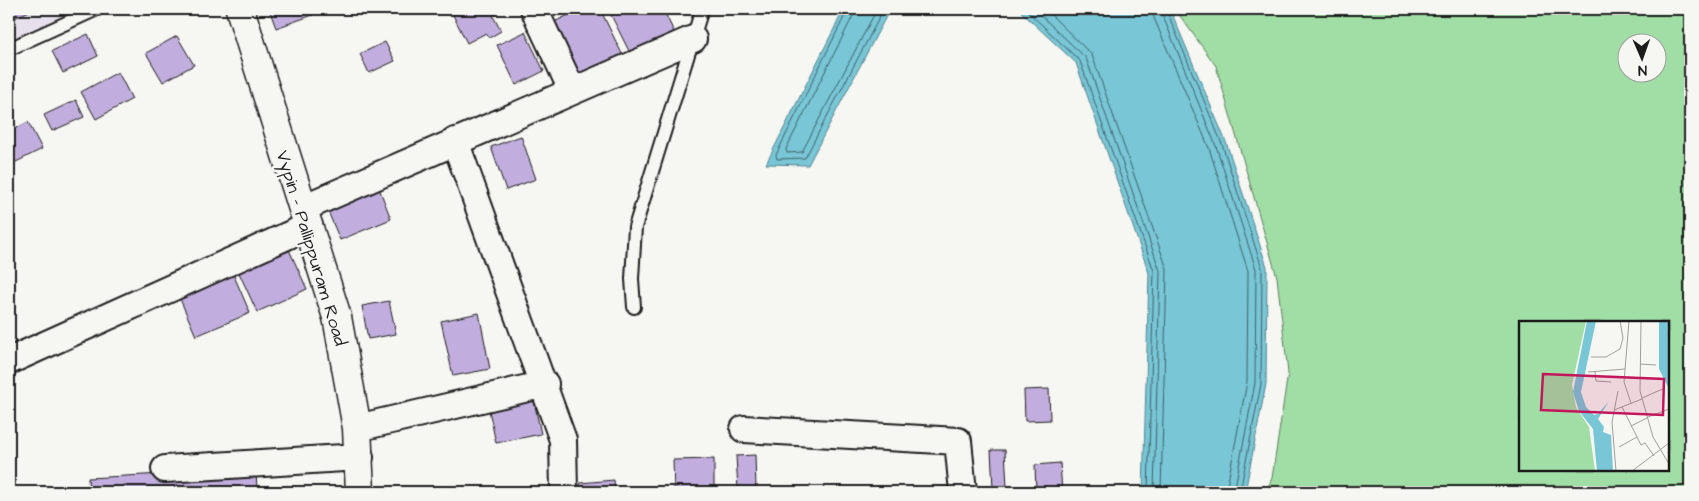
<svg xmlns="http://www.w3.org/2000/svg" width="1699" height="501" font-family="'Architects Daughter',sans-serif">
	<style>
		.built { fill: #e6e0ec }
		.green { fill: #a0dea5; stroke: #5e7d60; fill-rule: evenodd }
		.water { fill: #78c6d6; stroke: #53828c }
		.lines { fill: none; stroke-linecap: round; stroke-linejoin: round }
		.shore { stroke: #416066; stroke-width: 1 }
		.building { fill: #c1aede; stroke: #1c1c1c }
		.lane-casing { stroke: #1c1c1c; stroke-width: 16 }
		.street-casing { stroke: #1c1c1c; stroke-width: 30 }
		.primary-casing { stroke: #1c1c1c; stroke-width: 31 }
		.lane { stroke: #f6f6f2; stroke-width: 12 }
		.street { stroke: #f6f6f2; stroke-width: 26 }
		.primary { stroke: #f6f6f2; stroke-width: 28 }
		.labels { text-anchor: middle; stroke-width: 5; stroke-linejoin: round; paint-order: stroke }
		.street-label { font-size: 18px; fill: #1c1c1c; stroke: #f6f6f2 }
		.inset-road { fill: none; stroke: #9f9f9c; stroke-width: 1 }
		.view { fill: #c2185b; fill-opacity: 0.15; stroke: #c2185b; stroke-width: 2.5 }
		.inset-edge { fill: none; stroke: #1c1c1c; stroke-width: 2.5 }
	</style>
	<rect width="100%" height="100%" fill="#f6f6f2"/>
	<filter id="ink" filterUnits="userSpaceOnUse"><feTurbulence type="fractalNoise" baseFrequency=".02" numOctaves="2"/><feDisplacementMap in="SourceGraphic" scale="10" xChannelSelector="R" yChannelSelector="G"/><feConvolveMatrix kernelMatrix="1 2 1 2 8 2 1 2 1" color-interpolation-filters="sRGB"/></filter>
	<g filter="url(#ink)">
		<!-- built -->
		<path class="built" d="M9,9H110L9,58Z"/>
		<!-- green -->
		<path class="green" d="M1175,9H1690V492H1266L1272,478L1288,373L1277,277L1216,66ZM1626,42H1656V72H1626ZM1520,322H1668V470H1520Z"/>
		<!-- water -->
		<path class="water" d="M844,9H890L808,165L766,164Z
			M1018,9H1170L1226,142L1267,267L1266,384L1245,492H1143L1149,273L1076,63Z"/>
		<g class="lines">
			<!-- shore -->
			<path class="shore" d="M848,9L776,155L777,159L805,158L884,9
				M854,9L853,16L786,149L787,153L802,152L877,9
				M1025,9L1080,61L1154,271L1148,492
				M1034,9L1086,58L1160,271L1154,492
				M1045,9L1092,55L1167,269L1161,492
				M1152,9L1154,18L1209,148L1248,271L1247,382L1226,492
				M1160,9L1216,146L1256,269L1255,383L1234,492
				M1166,9L1222,144L1262,268L1261,384L1240,492"/>
		</g>
		<!-- building -->
		<path class="building" d="M9,9H33L9,21Z
			M269,9H311L313,15L276,28Z
			M465,9H502L493,16L501,31L489,38L486,33L467,43L453,15Z
			M581,9H600L624,58L576,81L548,25Z
			M608,9H663L676,36L632,57Z
			M525,32L544,71L516,85L497,45Z
			M88,34L98,56L63,73L52,51Z
			M177,36L194,65L163,82L146,53Z
			M385,42L395,61L369,73L360,54Z
			M118,72L132,99L96,119L81,92Z
			M76,100L84,117L52,131L44,115Z
			M28,122L42,149L10,165L9,132Z
			M521,136L536,179L506,190L491,147Z
			M379,188L391,219L340,240L327,209Z
			M285,241L307,289L257,312L235,264Z
			M231,269L250,313L196,336L177,292Z
			M389,301L396,334L368,339L362,306Z
			M479,313L490,369L453,376L441,321Z
			M1049,389L1050,420L1025,421L1024,390Z
			M534,401L541,434L496,443L489,410Z
			M991,450H1005L1007,487L993,488Z
			M755,455L756,489H738L736,456Z
			M714,459V492H674L673,460Z
			M1060,463L1062,492H1036L1035,465Z
			M256,469L257,492H89L88,478Z
			M614,480L615,492H580V483Z
			M949,487V492H924V489Z
			M859,489L860,492H830V491Z"/>
		<g class="lines">
			<!-- lane casing -->
			<g class="lane-casing">
				<path id="lane" d="M9,49L97,9
					M634,307L632,279L635,227L702,9"/>
			</g>
			<!-- street casing -->
			<g class="street-casing">
				<path id="street" d="M534,9L572,90
					M455,141L563,440L564,492
					M303,208L693,39
					M9,361L309,226
					M357,428L545,384
					M744,429L958,441L963,492
					M165,469L360,457"/>
			</g>
			<!-- primary casing -->
			<g class="primary-casing">
				<path id="primary" d="M240,9L337,317L357,428L360,492"/>
			</g>
			<!-- lane -->
			<use href="#lane" class="lane"/>
			<!-- street -->
			<use href="#street" class="street"/>
			<!-- primary -->
			<use href="#primary" class="primary"/>
		</g>
	</g>
	<g class="labels">
		<!-- street labels -->
		<g class="street-label">
			<text transform="translate(312 248) rotate(73)" y="6">Vypin - Pallippuram Road</text>
		</g>
	</g>
	<!-- overview -->
	<g transform="translate(1519 321)">
		<rect width="150" height="150" fill="#f6f6f2"/>
		<path d="M0,0H67L53,64L57,86L70,106L76,150H0Z" fill="#a0dea5"/>
		<path d="M68,0H77L62,71L67,86L75,94L79,93L90,80L79,98L85,106L84,111L92,114L94,150H78L74,108L60,90L54,71ZM140,0H150V68L140,48Z" fill="#78c6d6"/>
		<path class="inset-road" d="M110,0L105,61L112,82M122,0L121,70L134,116L150,143M72,36H87L101,28L104,17L101,0M121,43L137,44M76,50L77,60L92,61M69,51L106,48M123,77L146,67M103,86L122,124L126,122L135,135M95,89L123,78M129,96L150,88M112,105L128,97M100,126L118,116M97,150L93,101L99,70M113,150L150,122"/>
		<path class="view" d="M24,53L145,58L144,94L22,89Z"/>
		<rect width="150" height="150" class="inset-edge"/>
	</g>
	<!-- margin -->
	<rect width="1699" height="501" fill="none" stroke="#f6f6f2" stroke-width="30"/>
	<rect x="15" y="15" width="1669" height="471" fill="none" stroke="#1c1c1c" stroke-width="2" filter="url(#ink)"/>
	<!-- north arrow -->
	<g transform="translate(1642 58) rotate(178)"><circle r="24" fill="#f6f6f2" stroke="#9f9f9c"/>
	<path d="M0-4L9 19L0 12L-9 19Z" fill="#1c1c1c"/>
	<text y="-8" font-size="14" font-weight="bold" text-anchor="middle" fill="#1c1c1c">N</text>
	</g>
</svg>
